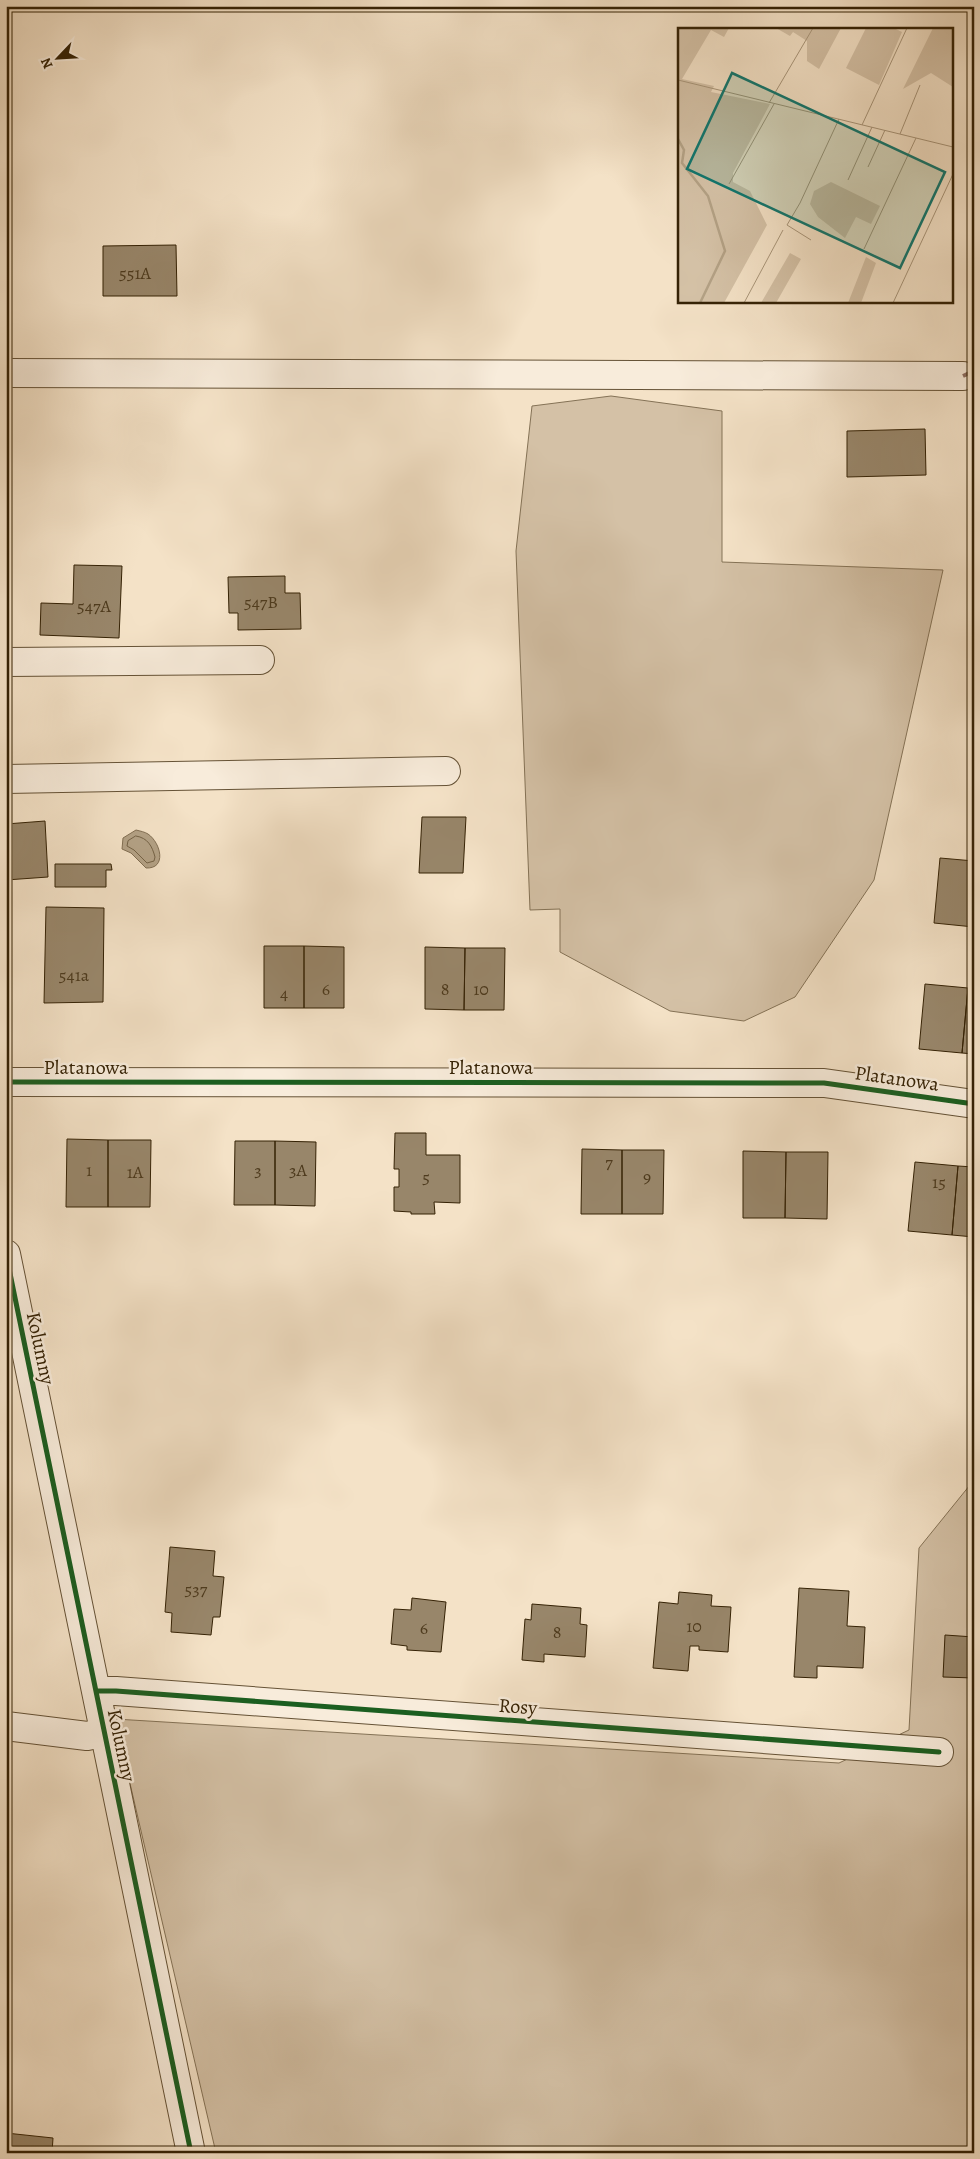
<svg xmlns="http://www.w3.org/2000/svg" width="980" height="2159" font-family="Alegreya,serif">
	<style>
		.green { fill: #d4c1a6; stroke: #847256 }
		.water { fill: #b3a185; stroke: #816e52 }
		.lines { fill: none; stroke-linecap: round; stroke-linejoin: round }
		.shore { stroke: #746245; stroke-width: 1 }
		.building { fill: #98866a; stroke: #352205 }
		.minor-casing { stroke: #655236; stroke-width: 30 }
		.minor { stroke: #f8ecdb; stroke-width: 28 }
		.quiet { stroke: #8d6e63; stroke-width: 4; stroke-dasharray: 8 4; stroke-linecap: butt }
		.cycleway-casing { stroke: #f8ecdb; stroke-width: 8 }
		.cycleway { stroke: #1b5e20; stroke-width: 5 }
		.labels { text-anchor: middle; stroke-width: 5; stroke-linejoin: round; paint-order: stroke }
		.number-label { font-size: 18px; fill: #4e3b1e }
		.street-label { font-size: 20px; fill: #352205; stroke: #f8ecdb }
		.inset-river { fill: none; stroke: #b3a185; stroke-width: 2.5 }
		.inset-road { fill: none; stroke: #a89579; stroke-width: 1 }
		.view { fill: #0f766e; fill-opacity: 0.15; stroke: #0f766e; stroke-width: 2.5 }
		.inset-edge { fill: none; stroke: #352205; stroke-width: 2.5 }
	</style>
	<rect width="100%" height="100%" fill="#f4e2c7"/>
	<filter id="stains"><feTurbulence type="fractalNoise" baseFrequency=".004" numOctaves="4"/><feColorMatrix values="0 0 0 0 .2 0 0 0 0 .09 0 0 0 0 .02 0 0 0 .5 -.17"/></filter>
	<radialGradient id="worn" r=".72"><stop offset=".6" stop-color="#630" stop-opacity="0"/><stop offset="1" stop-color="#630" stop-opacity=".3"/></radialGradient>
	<!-- green -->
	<path class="green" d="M611,396L722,411V562L943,570L874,880L795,997L744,1021L670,1011L560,952V909L530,910L516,551L532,406Z
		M974,1480V2153H216L115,1719L839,1763L909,1730L919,1548Z"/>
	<!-- water -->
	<path class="water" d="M136,830C140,831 145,832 148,834C161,843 167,869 146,868L131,853L122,849L123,838Z"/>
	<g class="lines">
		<!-- shore -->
		<path class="shore" d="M136,836C148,838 152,846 155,857L154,861L147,863L134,850L127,846L128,841Z"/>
	</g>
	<!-- building -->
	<path class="building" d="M176,245L177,296H103V246Z
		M925,429L926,475L847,477V431Z
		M74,565L122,566L119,638L40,635L41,603L73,604Z
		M285,576V593H300L301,629L238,630V613H229L228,577Z
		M422,817H466L463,873H419Z
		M45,821L48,877L6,880V824Z
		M940,858L974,861V927L934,923Z
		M55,864H111L112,870H106V887H55Z
		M46,907L104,908L103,1002L44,1003Z
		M264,946H304V1008H264Z
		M304,946L344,947V1008H304Z
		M425,947L465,948L464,1010L425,1009Z
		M465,948H505L504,1010H464Z
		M925,984L968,988L962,1053L919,1049Z
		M968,988H974V1054L962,1053Z
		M395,1133H426V1155H460V1203L434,1202L435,1214H411V1212L394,1211V1187H399V1169H394Z
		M67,1139L108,1140V1207H66Z
		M108,1140H151L150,1207H108Z
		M235,1141H275V1205H234Z
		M275,1141L316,1142L315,1206L275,1205Z
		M582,1149L622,1150V1214H581Z
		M622,1150H664L663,1214H622Z
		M743,1151L786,1152L785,1218H743Z
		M786,1152H828L827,1219L785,1218Z
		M915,1162L958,1166L952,1235L908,1231Z
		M958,1166L974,1167V1237L952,1235Z
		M170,1547L215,1551L213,1576L224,1577L220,1617H213L211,1635L171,1632L172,1613L165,1612Z
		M799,1588L849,1591L847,1626L865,1627L863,1668L817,1666V1678L794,1677Z
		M679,1592L712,1595L711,1606L731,1607L728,1652L699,1650V1646H690L688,1671L653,1668L659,1602L678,1604Z
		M412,1598L446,1602L441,1652L407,1650V1646L391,1644L394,1609L411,1610Z
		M532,1604L581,1608L580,1624L587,1625L585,1657L544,1654V1662L522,1660L525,1619L531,1620Z
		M945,1635L974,1637V1678L943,1677Z
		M6,2133L53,2138L52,2153H6Z"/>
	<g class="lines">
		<!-- minor casing -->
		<g class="minor-casing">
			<path id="minor" d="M6,373L963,376
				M6,662L260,660
				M6,779L446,771
				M6,1082L824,1083L974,1104
				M6,1254L191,2153
				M96,1691H116L939,1752
				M6,1726L87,1736L105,1732"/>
		</g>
		<!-- minor -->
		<use href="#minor" class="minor"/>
		<!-- quiet -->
		<path class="quiet" d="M963,376L974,371"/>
		<!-- cycleway casing -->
		<g class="cycleway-casing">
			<path id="cycleway" d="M6,1082L824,1083L974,1104
				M6,1254L191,2153
				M96,1691H116L939,1752"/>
		</g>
		<!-- cycleway -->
		<use href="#cycleway" class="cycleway"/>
	</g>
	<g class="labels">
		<!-- number labels -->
		<g class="number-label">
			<text x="135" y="279">551A</text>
			<text x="261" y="608">547B</text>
			<text x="94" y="612">547A</text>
			<text x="74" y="981">541a</text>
			<text x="326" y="995">6</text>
			<text x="445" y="995">8</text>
			<text x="481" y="995">10</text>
			<text x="284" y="999">4</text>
			<text x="609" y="1168">7</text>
			<text x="89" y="1176">1</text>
			<text x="258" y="1176">3</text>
			<text x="298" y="1176">3A</text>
			<text x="135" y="1178">1A</text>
			<text x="426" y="1183">5</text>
			<text x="647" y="1183">9</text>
			<text x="939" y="1188">15</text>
			<text x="196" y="1595">537</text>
			<text x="694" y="1632">10</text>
			<text x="424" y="1634">6</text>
			<text x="557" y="1638">8</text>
		</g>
		<!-- street labels -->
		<g class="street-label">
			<text x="86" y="1074">Platanowa</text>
			<text x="491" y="1074">Platanowa</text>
			<text transform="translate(897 1078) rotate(8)" y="7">Platanowa</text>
			<text transform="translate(41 1348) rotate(78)" y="7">Kolumny</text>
			<text transform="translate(518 1706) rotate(4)" y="7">Rosy</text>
			<text transform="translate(122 1745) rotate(78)" y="7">Kolumny</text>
		</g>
	</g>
	<!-- overview -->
	<g transform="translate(678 28)">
		<rect width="275" height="275" fill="#f4e2c7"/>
		<path d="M0,0H51L46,9L33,2L4,51L36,58L33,64L92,76L55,145V154L72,163L89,197L46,275H0ZM98,0H163L141,41L129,33V13L115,4L112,8ZM188,0H216L224,4L201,57L168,40ZM255,0H275V59L253,45L225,61ZM153,154L202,178L193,196L178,189L167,210L140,189L132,176L136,163ZM112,225L123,231L98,275H83ZM188,229L198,235L183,275H170Z" fill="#d4c1a6"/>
		<path class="inset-river" d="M0,111L6,122L4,135L30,168L47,223L22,275"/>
		<path class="inset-road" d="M0,52L275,119M91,75L135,0M184,97L229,0M222,106L242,57M190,139L207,102M170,152L194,99M51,156L96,76M133,212L109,197L122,175L161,91M186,221L238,110M66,275L105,202M215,275L275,146"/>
		<path class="view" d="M54,45L267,144L222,240L9,141Z"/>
		<rect width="275" height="275" class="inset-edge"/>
	</g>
	<!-- margin -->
	<rect width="980" height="2159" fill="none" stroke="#f4e2c7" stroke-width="25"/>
	<rect x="8" y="8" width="965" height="2144" fill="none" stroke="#352205" stroke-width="2.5"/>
	<rect x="12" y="12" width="955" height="2134" fill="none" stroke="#352205"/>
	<!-- north arrow -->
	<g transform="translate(58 58) rotate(245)" stroke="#f8ecdb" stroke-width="4" paint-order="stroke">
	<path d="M0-4L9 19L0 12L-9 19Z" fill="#352205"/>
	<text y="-8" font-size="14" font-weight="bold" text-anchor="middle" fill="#352205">N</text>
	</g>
	<rect width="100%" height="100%" filter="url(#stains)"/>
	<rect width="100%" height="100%" fill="url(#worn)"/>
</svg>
